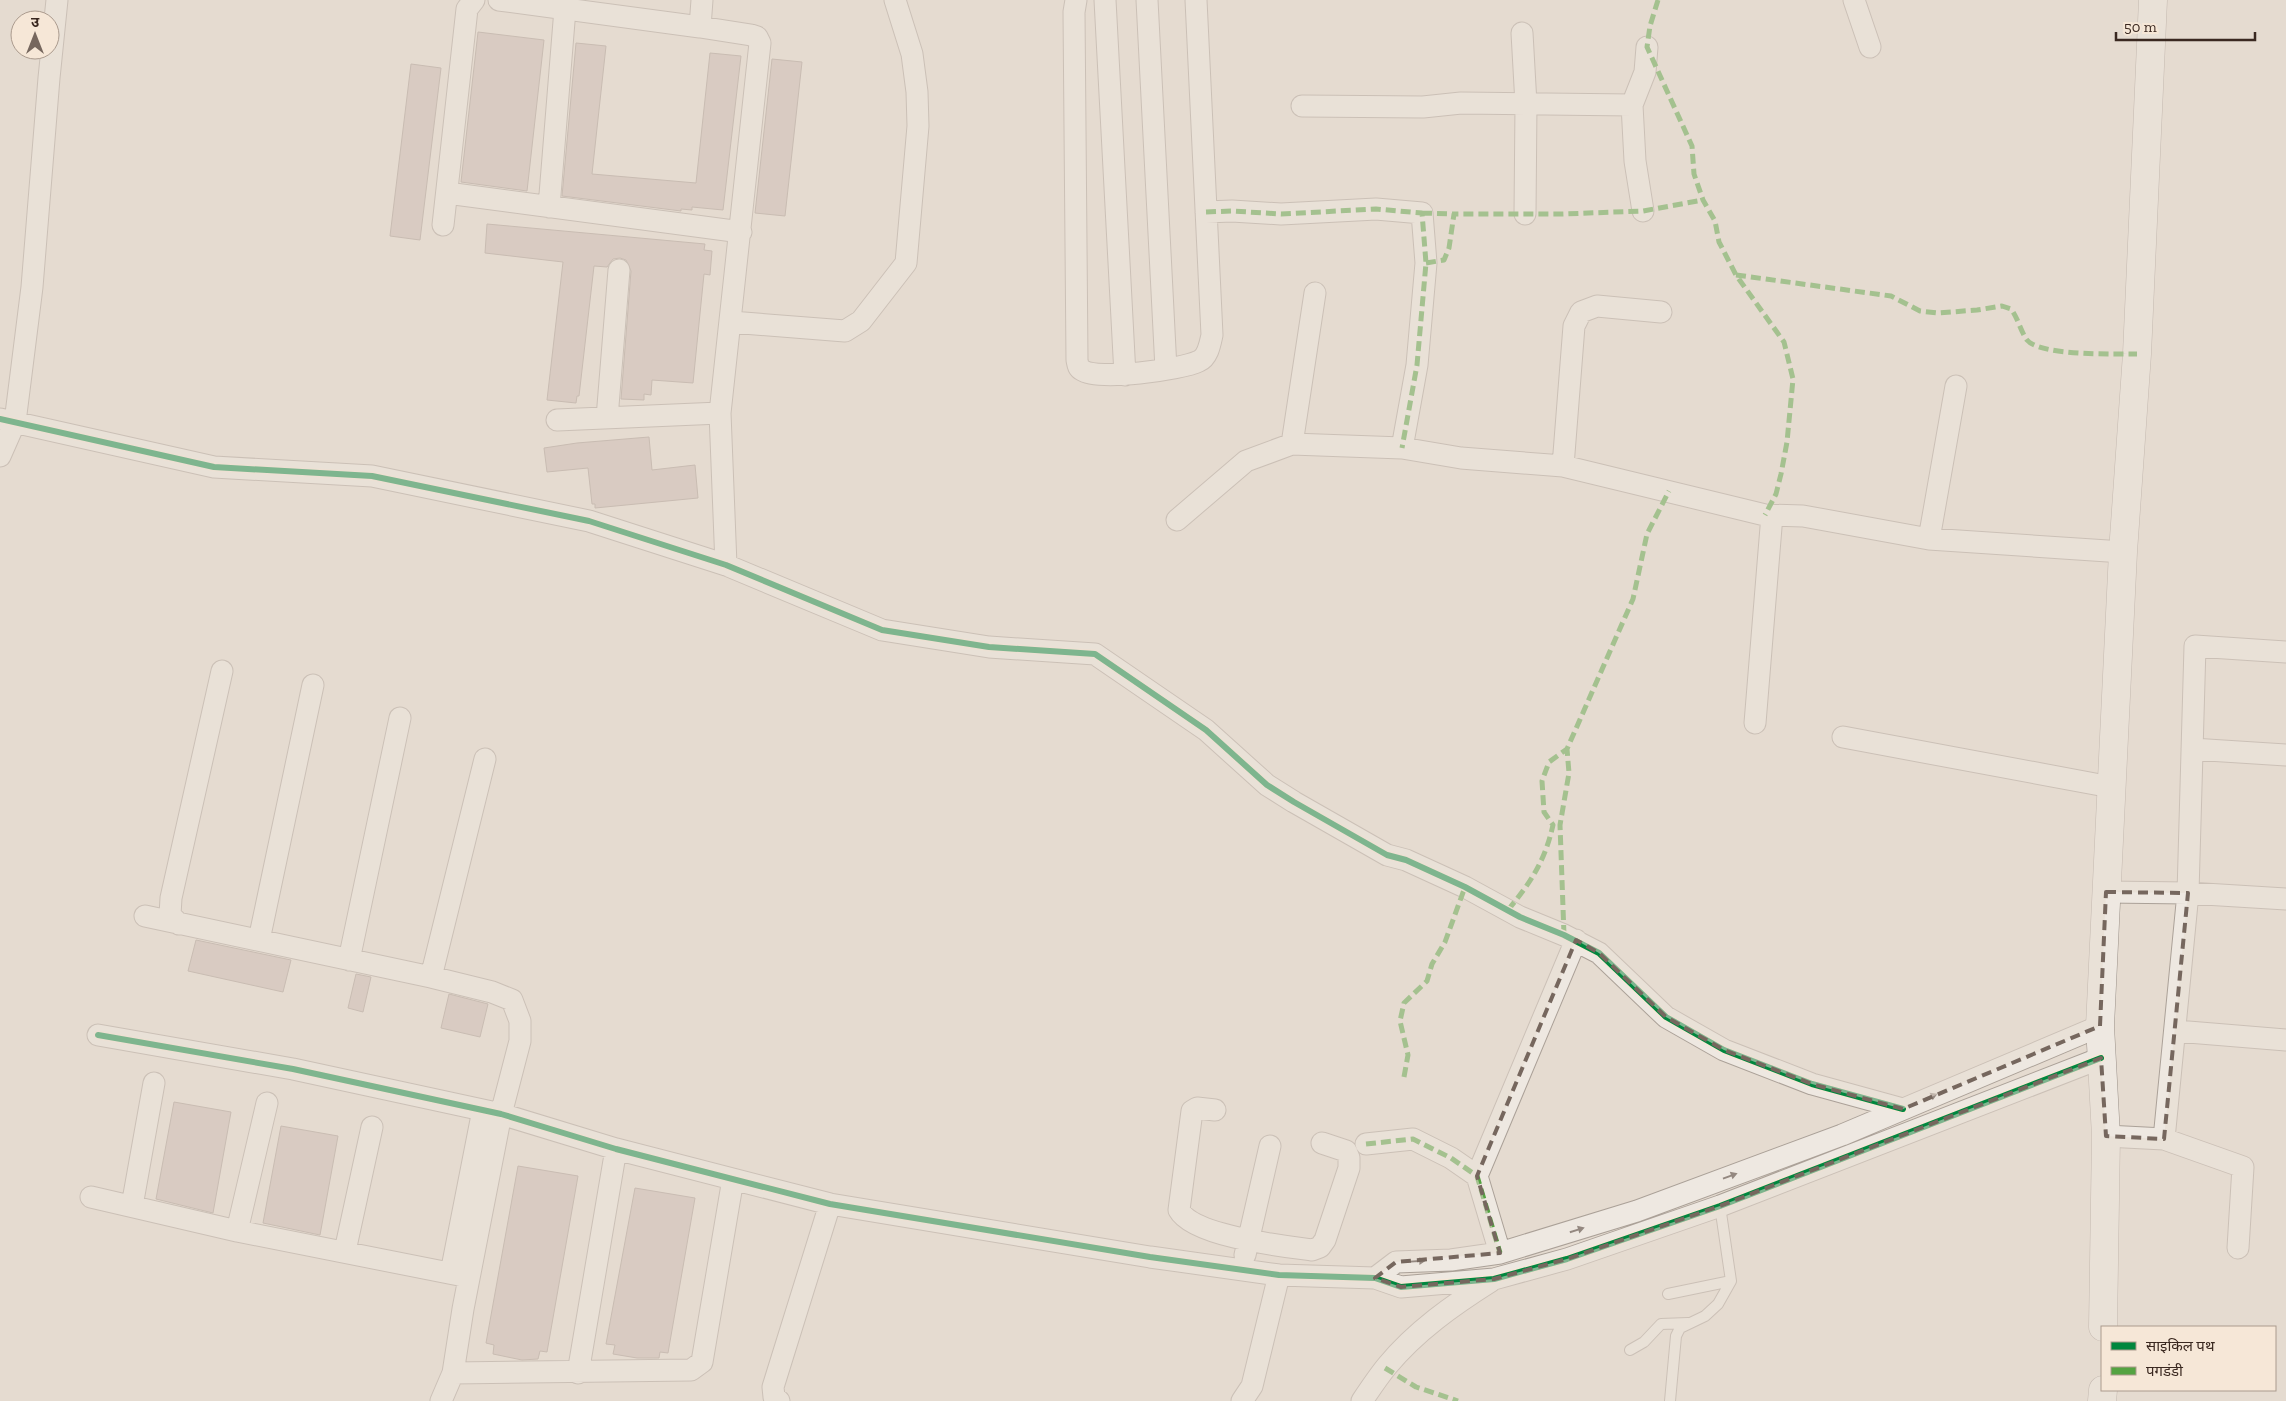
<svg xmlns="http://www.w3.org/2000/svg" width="2286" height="1401" font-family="'Zilla Slab','Noto Sans Devanagari',serif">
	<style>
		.building { fill: #c9b9b1; stroke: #a6978f }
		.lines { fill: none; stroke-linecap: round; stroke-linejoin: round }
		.lane-casing { stroke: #aba198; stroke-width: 12 }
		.street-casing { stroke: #aba198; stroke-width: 23 }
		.secondary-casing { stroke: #9a9088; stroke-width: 29 }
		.lane { stroke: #eee8e1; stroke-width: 10 }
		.street { stroke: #eee8e1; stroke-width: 21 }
		.secondary { stroke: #eee8e1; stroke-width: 28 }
		.quiet { stroke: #54a341; stroke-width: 5; stroke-dasharray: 10 5; stroke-linecap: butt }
		.cycleway-casing { stroke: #f6e7d7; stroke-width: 9 }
		.cycleway { stroke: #00873e; stroke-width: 6 }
		.oneway { fill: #948880 }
		.marked { fill: none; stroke: #76675e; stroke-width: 4; stroke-dasharray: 10 6; stroke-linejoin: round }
	</style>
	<rect width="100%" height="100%" fill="#e5dbd0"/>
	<!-- building -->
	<path class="building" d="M478,32L544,40L527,191L461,182Z
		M576,43L606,46L592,174L696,183L710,53L741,56L723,210L692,207V210L681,209V211L562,196Z
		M772,59L802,62L785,216L755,213Z
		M411,64L441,68L420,240L390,236Z
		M487,224L705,244L704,250L712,251L710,275L704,274L693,383L652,380L651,395L644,394V400L621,399L631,271L626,260L620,258L613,259L607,267L594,266L579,396H577L576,403L547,400L563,262L485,253Z
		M649,437L652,470L695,465L698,498L595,508V504H592L588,468L547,472L544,448L577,443Z
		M196,940L291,960L283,992L188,971Z
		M356,974L371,977L363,1012L348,1008Z
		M449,994L488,1004L480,1037L441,1028Z
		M174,1102L231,1112L213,1213L156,1199Z
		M281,1126L338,1136L320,1235L263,1223Z
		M518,1166L578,1176L547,1352L540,1351L538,1359L522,1360L493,1354L494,1345L486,1343Z
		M635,1188L695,1198L668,1353L660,1352L659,1358H637L613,1354L615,1345L606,1344Z"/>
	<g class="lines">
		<!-- lane casing -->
		<g class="lane-casing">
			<path id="lane" d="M1668,1294L1731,1281
				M1630,1350L1644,1342L1661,1324L1688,1323
				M1670,1401L1676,1336L1680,1328L1705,1316L1718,1304L1731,1281L1720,1206"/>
		</g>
		<!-- street casing -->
		<g class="street-casing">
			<path id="street" d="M499,0L700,27
				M702,0L700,27L751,35L757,37L760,43L720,413L726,565
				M1076,0L1074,12L1077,360C1078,365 1078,368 1082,370C1097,381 1181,370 1199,361C1208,357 1210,344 1212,335L1196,0
				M1105,0L1125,375
				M1147,0L1166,369
				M1854,0L1870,47
				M1522,33L1526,104L1525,214
				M1302,106L1423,107L1461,103L1632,105
				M447,193L741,232
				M549,207L565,9
				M1643,211L1635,161L1632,105L1645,72L1647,47
				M1206,212L1232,211L1281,214L1376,209L1422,213L1426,263L1417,365L1402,448
				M443,225L467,9L474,0
				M731,322L845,331L861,321L906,263L918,126L917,92L912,54L895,0
				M607,418L619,270
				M0,419L214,467L372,476L589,521L726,565L882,630L989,647L1095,654L1206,730L1267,785L1294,802L1387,855L1406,860L1465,887L1520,917L1564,935L1599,953L1666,1017L1724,1050L1812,1084L1903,1109
				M557,420L720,413
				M1292,444L1315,293
				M0,456L15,422L32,287L49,78L57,0
				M1563,466L1574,326L1581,312L1597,306L1661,312
				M1177,520L1246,461L1292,444L1402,448L1461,458L1563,466L1765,515L1803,516L1929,539L2123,552
				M1929,539L1956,386
				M1755,723L1772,515
				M1843,737L2111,787
				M2192,749L2286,755
				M2106,892L2188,893L2286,899
				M145,916L431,977L492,992L512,1000L520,1021V1041L501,1114L463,1309L453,1373L441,1401
				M179,924L170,915L171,898L222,671
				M259,940L313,685
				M349,960L400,718
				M431,977L485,759
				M2176,1031L2286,1040
				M98,1035L293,1069L501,1114L616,1149L830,1204L1150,1257L1279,1275L1375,1278L1401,1287L1494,1279L1567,1259L1720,1206L2101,1058
				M1215,1110L1197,1108L1192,1111L1179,1210C1193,1236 1282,1246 1312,1250L1320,1247L1325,1240L1349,1168V1158L1346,1151L1322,1143
				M2106,1136L2164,1139L2243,1167L2238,1248
				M2164,1139L2188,893L2195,646L2286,652
				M1366,1144L1413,1139L1451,1158L1477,1176L1500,1253
				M1477,1176L1576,940
				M91,1197L237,1231L469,1277
				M132,1206L154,1083
				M237,1231L267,1103
				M345,1251L372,1127
				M1245,1255L1270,1146
				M451,1273L483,1110
				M1375,1278L1396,1262L1451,1260L1500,1253L1637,1211L1842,1135L2100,1026
				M453,1373L691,1370L702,1362L733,1179
				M578,1373L616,1149
				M779,1401L774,1397L773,1387L830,1204
				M1242,1401L1252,1386L1279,1275
				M1362,1401C1370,1389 1378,1377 1387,1366C1416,1331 1453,1305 1491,1281"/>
		</g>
		<!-- secondary casing -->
		<g class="secondary-casing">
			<path id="secondary" d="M2103,1327L2106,1136L2100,1026L2123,552L2137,354L2153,0
				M2102,1401L2103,1390"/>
		</g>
		<!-- lane -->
		<use href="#lane" class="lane"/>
		<!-- street -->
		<use href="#street" class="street"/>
		<!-- secondary -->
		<use href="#secondary" class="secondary"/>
		<!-- quiet -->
		<path class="quiet" d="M1658,0L1650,26L1647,47L1692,146L1694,174L1703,200L1715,221L1719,242L1736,275L1784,342L1793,379L1787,442L1781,474L1776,494L1765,515
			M1206,212L1232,211L1281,214L1376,209L1422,213L1426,263L1417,365L1402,448
			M1422,213L1454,214
			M1426,263L1444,260L1449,248L1454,214H1562L1643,211L1703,200
			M1736,275L1891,296L1920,311L1938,313L1977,310L2002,306L2011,309C2018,318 2020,330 2027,340C2040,356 2115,354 2137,354
			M1508,910C1531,882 1545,861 1553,825L1544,812L1542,781L1549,762L1567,749
			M1564,935L1560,825L1569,773L1567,749L1633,599L1647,534L1669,491
			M1404,1077L1408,1055L1400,1021L1404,1003L1427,981L1432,964L1445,942L1465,887
			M1366,1144L1413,1139L1451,1158L1477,1176L1500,1253
			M1385,1368L1416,1387L1458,1401"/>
		<!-- cycleway casing -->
		<g class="cycleway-casing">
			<path id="cycleway" d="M0,419L214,467L372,476L589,521L726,565L882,630L989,647L1095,654L1206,730L1267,785L1294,802L1387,855L1406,860L1465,887L1520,917L1564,935L1599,953L1666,1017L1724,1050L1812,1084L1903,1109
				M98,1035L293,1069L501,1114L616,1149L830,1204L1150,1257L1279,1275L1375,1278L1401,1287L1494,1279L1567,1259L1720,1206L2101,1058"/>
		</g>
		<!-- cycleway -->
		<use href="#cycleway" class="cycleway"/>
	</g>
	<!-- one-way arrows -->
	<defs><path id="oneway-solid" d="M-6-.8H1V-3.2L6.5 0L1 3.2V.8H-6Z" transform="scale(1.25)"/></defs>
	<g class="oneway">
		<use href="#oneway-solid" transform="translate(1930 1097) rotate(-23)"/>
		<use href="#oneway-solid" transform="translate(1730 1176) rotate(-20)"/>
		<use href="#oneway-solid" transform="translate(1577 1230) rotate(-17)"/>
		<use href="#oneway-solid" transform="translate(1418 1261) rotate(-3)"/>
	</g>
	<!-- marked area -->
	<path d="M0 0H2286V1401H0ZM2106,892L2188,893L2164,1139L2106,1136L2101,1058L1720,1206L1567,1259L1494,1279L1401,1287L1375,1278L1396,1262L1500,1253L1477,1176L1576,940L1599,953L1666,1017L1724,1050L1812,1084L1903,1109L2100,1026Z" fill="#e5dbd0" fill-opacity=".55" fill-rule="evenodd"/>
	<path class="marked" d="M2106,892L2188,893L2164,1139L2106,1136L2101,1058L1720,1206L1567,1259L1494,1279L1401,1287L1375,1278L1396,1262L1500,1253L1477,1176L1576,940L1599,953L1666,1017L1724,1050L1812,1084L1903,1109L2100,1026Z"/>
	<!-- legend -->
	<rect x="2101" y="1326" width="175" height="65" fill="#f6e7d7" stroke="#ab9b8e"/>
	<rect x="2111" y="1342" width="25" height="8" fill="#00873e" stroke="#ab9b8e"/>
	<text x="2146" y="1351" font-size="15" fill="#3a2820">साइकिल पथ</text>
	<rect x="2111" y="1367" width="25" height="8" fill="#54a341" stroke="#ab9b8e"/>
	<text x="2146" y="1376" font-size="15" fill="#3a2820">पगडंडी</text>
	<!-- north arrow -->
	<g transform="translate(35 35)"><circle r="24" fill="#f6e7d7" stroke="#ab9b8e"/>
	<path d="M0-4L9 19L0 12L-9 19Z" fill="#76675e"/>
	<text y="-8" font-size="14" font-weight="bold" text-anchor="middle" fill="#3a2820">उ</text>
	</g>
	<!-- scale -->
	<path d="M2116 32v8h139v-8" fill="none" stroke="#3a2820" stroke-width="2.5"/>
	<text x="2124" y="32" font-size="15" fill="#3a2820" stroke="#f6e7d7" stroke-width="4" paint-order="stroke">50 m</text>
</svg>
